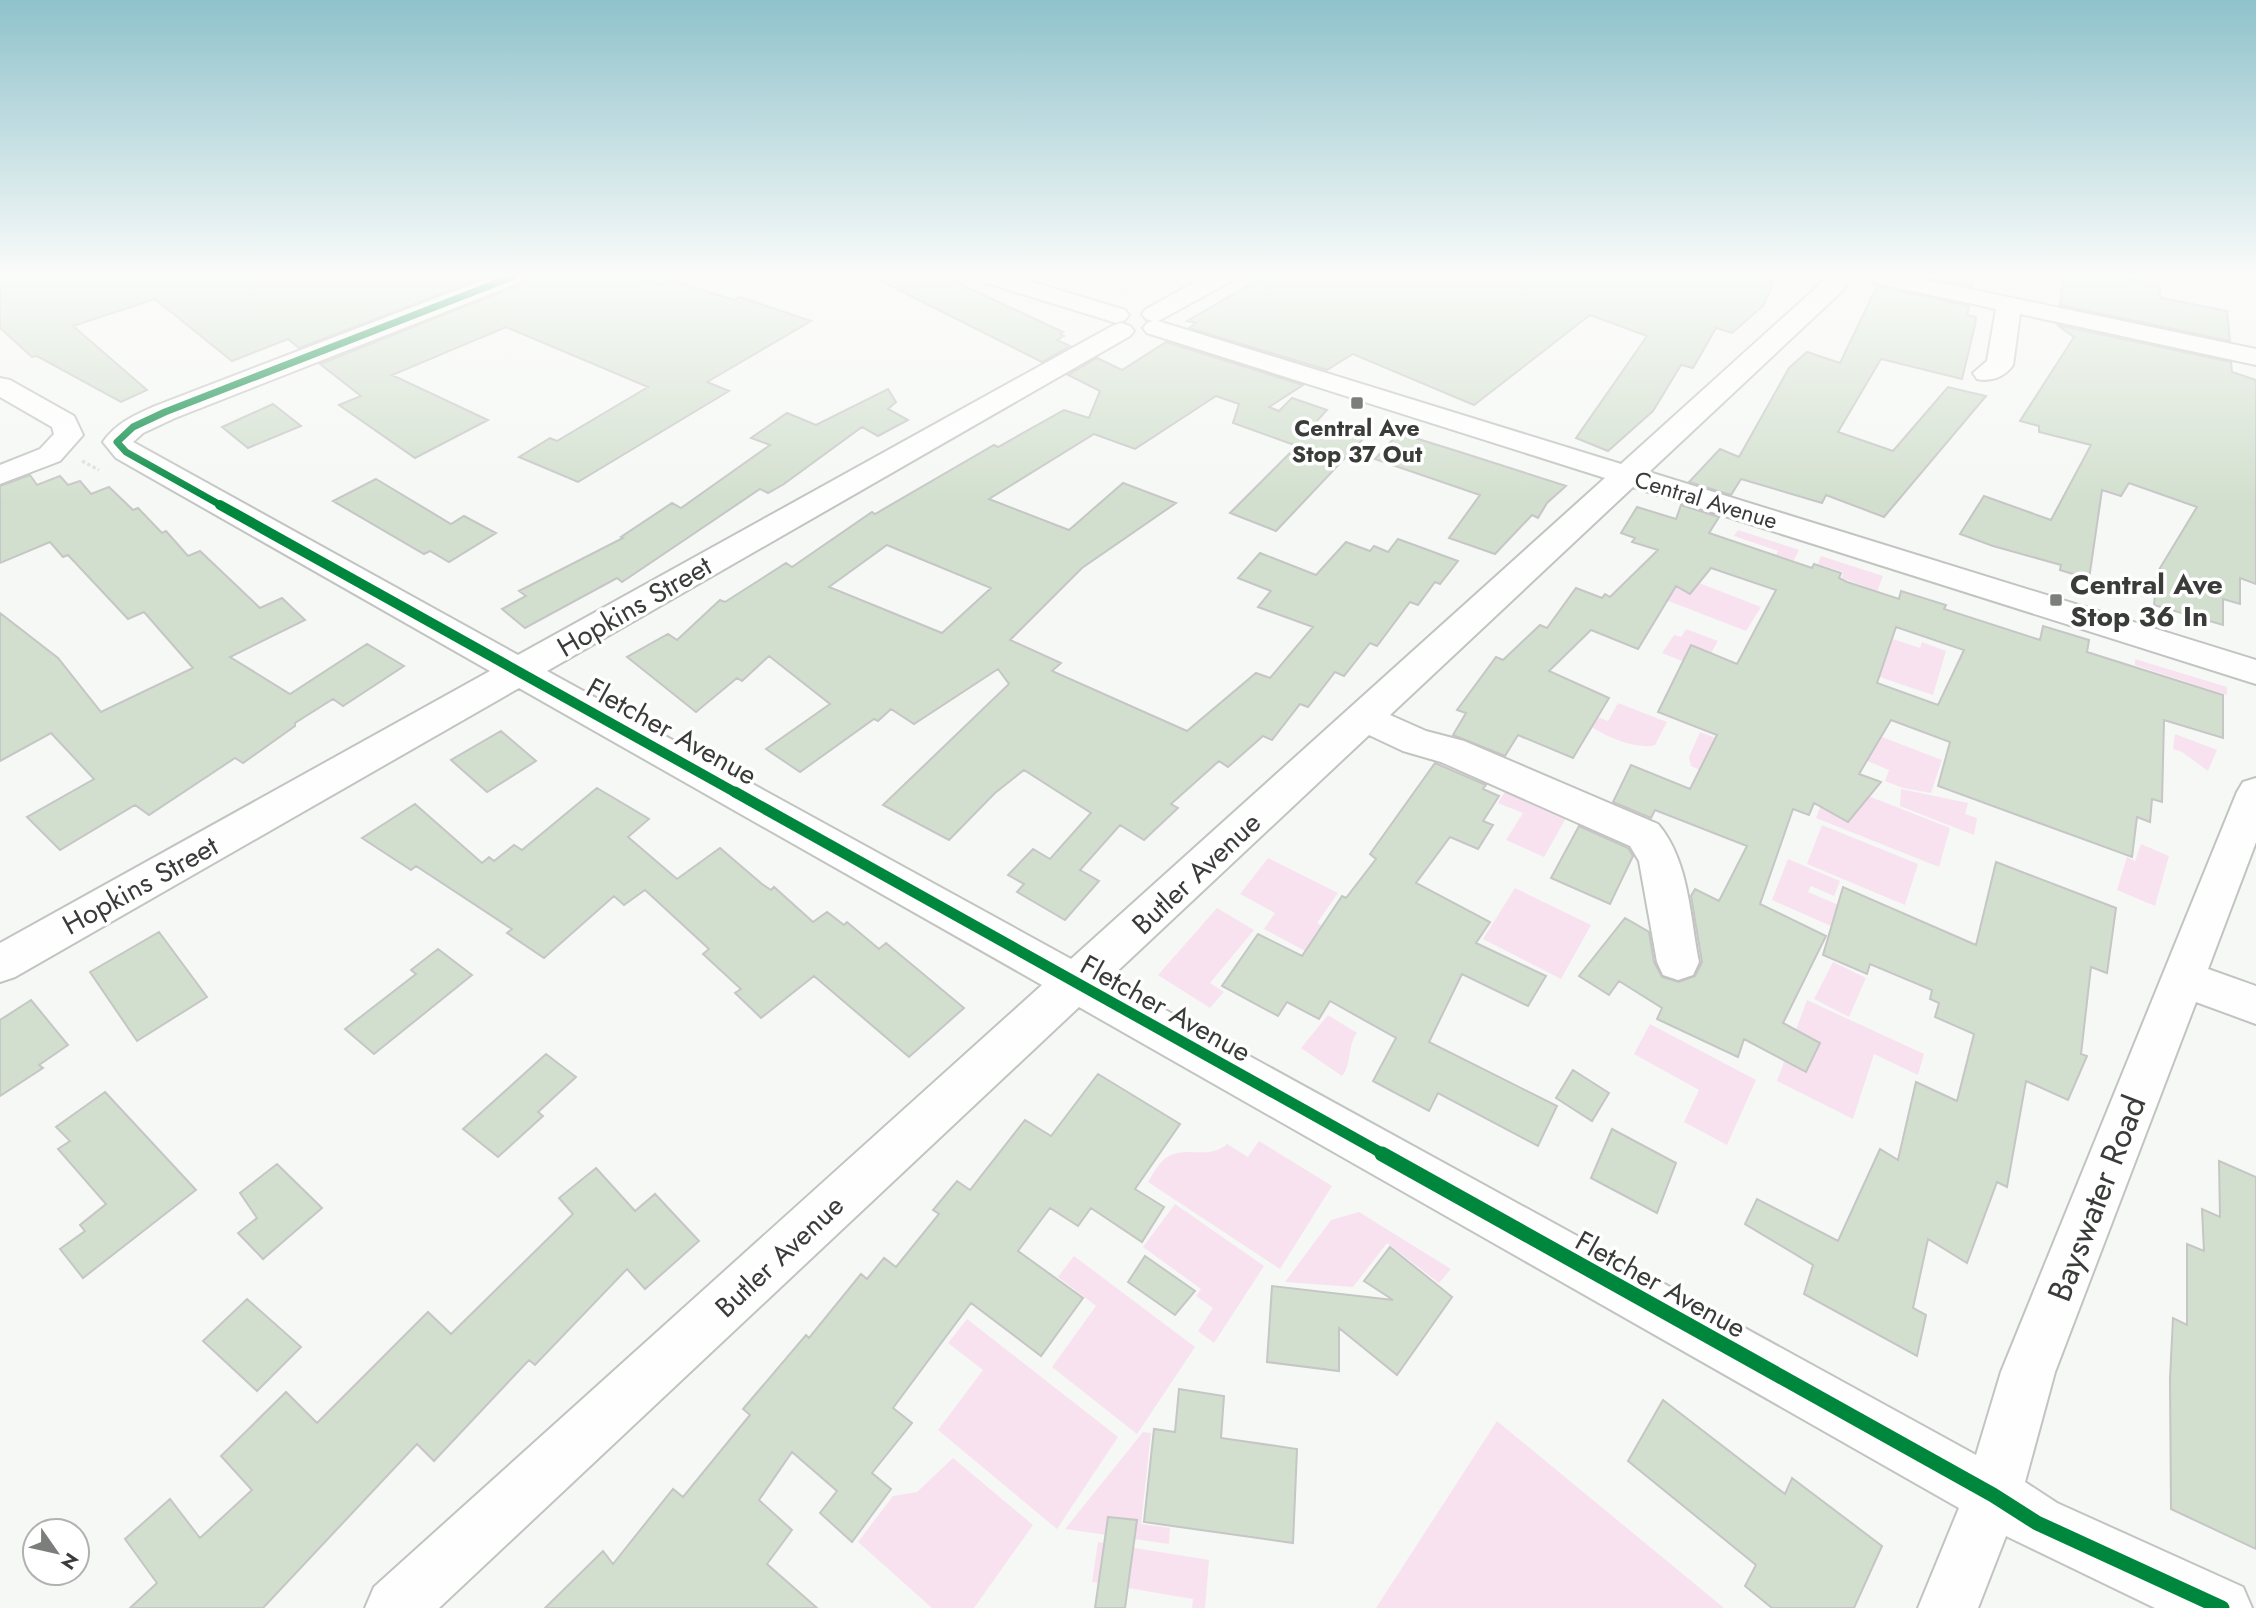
<svg xmlns="http://www.w3.org/2000/svg" width="2256" height="1608" font-family="Jost,sans-serif">
	<style>
		.green { fill: #f8e2f0 }
		.building { fill: #d2dfce; stroke: #c5c6c5; stroke-width: 2; fill-rule: evenodd }
		.lines { fill: none; stroke-linecap: round; stroke-linejoin: round }
		.minor-casing { stroke: #c2c4c2; stroke-width: 4 }
		.path { stroke: #dedede; stroke-width: 3.5; stroke-dasharray: 3.5 2.5; stroke-linecap: butt }
		.minor { fill: #fefefe; fill-rule: evenodd }
		.cycleway-far3-casing { stroke: #fff; stroke-width: 10 }
		.cycleway-far2-casing { stroke: #fff; stroke-width: 13 }
		.cycleway-far1-casing { stroke: #fff; stroke-width: 16 }
		.cycleway-casing { stroke: #fff; stroke-width: 19 }
		.cycleway-far3 { stroke: #00873e; stroke-width: 7 }
		.cycleway-far2 { stroke: #00873e; stroke-width: 10 }
		.cycleway-far1 { stroke: #00873e; stroke-width: 11 }
		.cycleway { stroke: #00873e; stroke-width: 15 }
		.poi-dot { fill: #7c7e7b; stroke: #fff; stroke-width: 2.5 }
		.labels { text-anchor: middle; stroke-width: 7; stroke-linejoin: round; paint-order: stroke }
		.far-poi-label { font-size: 23px; font-weight: bold; fill: #3a3c3a; stroke: #fff }
		.far-street-label { font-size: 23px; fill: #3a3c3a; stroke: #fff }
		.poi-label { font-size: 28px; font-weight: bold; fill: #3a3c3a; stroke: #fff; text-anchor: start }
		.street-label { font-size: 28px; fill: #3a3c3a; stroke: #fff }
		.near-street-label { font-size: 33px; fill: #3a3c3a; stroke: #fff }
	</style>
	<rect width="100%" height="100%" fill="#f6f8f5"/>
	<!-- green -->
	<path class="green" d="M1057,277H1169L1133,296H1124Z
		M1738,530L1799,550L1784,579L1767,573L1778,551L1734,536Z
		M1821,556L1883,576L1875,597L1864,594L1866,587L1842,578L1843,572L1818,564Z
		M1699,583L1761,607L1746,631L1666,600L1676,585L1693,591Z
		M1686,629L1718,641L1702,669L1662,653L1674,635L1681,637Z
		M1893,639L1920,648L1922,642L1946,651L1933,695L1856,669L1863,651L1886,659Z
		M2135,659L2227,687V695L2135,665Z
		M1618,703L1667,722L1655,745C1638,751 1597,734 1585,721L1598,717L1608,721Z
		M1848,724L1942,760L1931,793L1903,788L1885,781L1889,770L1836,748Z
		M1700,732L1735,745L1720,779L1691,766L1689,757Z
		M2175,734L2217,750L2208,771L2182,752L2173,749Z
		M1830,781L1950,828L1939,867L1816,818Z
		M1508,787L1569,813L1544,857L1506,840L1523,813L1498,803Z
		M1901,789L1968,803L1965,814L1977,818L1974,835L1900,806Z
		M1822,825L1918,864L1905,905L1807,864Z
		M2141,844L2169,856L2155,906L2117,890L2127,857L2135,861Z
		M1268,858L1338,893L1317,923L1423,978L1406,1005L1264,929L1275,913L1240,894Z
		M1788,859L1840,881L1834,896L1811,886L1808,892L1926,942L1920,965L1772,900Z
		M1515,888L1591,925L1561,979L1483,939Z
		M1217,908L1254,930L1210,983L1224,992L1210,1008L1158,975Z
		M1833,962L1866,978L1849,1017L1814,999Z
		M1807,1000L1924,1054L1918,1075L1874,1054L1853,1119L1777,1081Z
		M1328,1015L1357,1033C1347,1046 1352,1064 1342,1076L1301,1048Z
		M1650,1024L1756,1080L1727,1145L1684,1122L1699,1090L1634,1054Z
		M1259,1141L1332,1186L1280,1269L1148,1182C1153,1174 1160,1160 1169,1156C1188,1146 1209,1160 1227,1144L1248,1157Z
		M1175,1204L1264,1266L1214,1343L1198,1331L1213,1308L1196,1296L1201,1289L1143,1247Z
		M1359,1212L1451,1269L1439,1283L1387,1243L1353,1287L1285,1282L1331,1220Z
		M1074,1256L1195,1347L1137,1434L1052,1367L1096,1306L1058,1277Z
		M967,1319L1118,1437L1057,1529L938,1430L983,1370L948,1343Z
		M1497,1421L1724,1608H1376Z
		M1143,1432L1151,1433L1141,1524L1170,1528L1169,1544L1065,1529Z
		M953,1458L1033,1525L974,1608H932L858,1542L893,1496L917,1492Z
		M1098,1542L1209,1560L1205,1608H1192L1193,1599L1092,1582Z"/>
	<!-- building -->
	<path class="building" d="M0,277H485L299,348L288,339L232,361L155,299L73,326L147,390L121,402L37,356L32,357L0,328Z
		M527,277H638L659,284L667,279L734,300L740,297L811,321L707,382L729,391L578,482L519,457L550,438L557,441L648,387L506,327L392,375L488,420L415,458L339,405L361,396L320,364L522,284Z
		M873,277H945L1063,332L1060,334L1064,336L1057,340L1070,346L1042,362Z
		M1263,277H1776L1763,306L1732,333L1716,328L1693,368L1681,365L1653,411L1608,451L1576,438L1647,336L1590,315L1474,405L1353,354L1327,370L1189,328L1196,323L1187,321Z
		M1923,277H1975L1973,287Z
		M2064,277H2121L2160,285V296L2162,298L2227,311L2230,341L2060,305Z
		M1877,286L1969,306L1967,315L1976,317L1975,325L1962,379L1881,359L1838,432L1893,451L1948,387L1986,396L1884,517L1826,495L1822,503L1741,479L1731,495L1689,482L1720,449L1739,457L1789,368L1807,352L1840,363Z
		M2057,325L2231,362L2232,372L2256,380V584L2240,578V604L2223,599V625L2154,605L2157,573L2197,507L2129,483L2121,496L2102,490L2089,579L2060,570L2061,565L1993,546L1960,534L1984,496L2051,520L2091,445L2039,432V426L2020,421L2074,337Z
		M1166,342L1303,385L1269,407L1279,411L1292,398L1327,410L1315,423L1363,439L1276,531L1230,513L1297,446L1233,423L1239,404L1216,396L1135,449L1094,434L989,499L1069,530L1123,483L1176,503L1082,568L1010,640L1061,663L1052,671L1187,731L1256,673L1270,678L1313,627L1258,607L1271,591L1238,578L1260,553L1316,575L1346,542L1370,551L1374,546L1388,552L1398,539L1458,561L1440,584L1435,582L1418,605L1410,602L1377,646L1370,643L1344,676L1335,672L1308,707L1300,704L1272,740L1263,736L1228,767L1219,761L1171,804L1178,808L1144,840L1120,825L1080,870L1099,881L1065,920L1017,892L1024,884L1008,875L1033,849L1050,859L1091,813L1024,770L995,793L949,840L883,805L1009,684L998,669L914,724L891,709L878,721L874,719L800,772L766,749L830,704L769,656L742,681L737,678L696,712L627,657L668,634L677,640L720,600L725,602L786,563L792,567L872,512L875,514L994,445L998,447L1064,410L1089,418L1100,391L1068,375L1097,358L1122,370ZM887,545L894,548L991,588L942,633L829,587Z
		M888,389L896,402L888,409L908,420L878,436L862,427L784,484L768,493L760,489L622,582L617,578L525,628L502,609L526,596L519,591L623,538L621,537L672,503L681,508L770,445L751,438L787,413L816,425Z
		M273,404L301,426L248,448L222,427Z
		M1399,433L1460,452L1566,486L1547,503L1538,518L1532,515L1495,554L1449,538L1480,495L1375,459Z
		M30,475L37,485L60,476L68,485L80,481L91,494L109,487L133,510L138,508L162,533L166,531L188,556L200,551L260,608L282,598L305,620L230,657L290,694L367,644L404,666L343,706L333,699L295,723V726L243,763L235,758L149,815L135,805L60,850L27,817L94,779L51,733L0,761V613L58,658L101,712L193,668L144,612L128,619L68,555L63,557L50,542L0,563V486Z
		M376,479L451,524L464,516L496,533L449,562L430,551L424,554L333,501Z
		M1681,505L1719,517L1709,533L1812,568L1814,564L1841,573L1839,578L1847,582L1899,599L1901,591L1946,605L1944,609L2040,640L2043,626L2089,640L2087,652L2223,695V738L2164,720L2162,802L2152,799L2150,822L2137,817L2132,857L1938,786L1950,742L1891,720L1859,774L1881,782L1848,822L1814,803L1809,815L1793,809L1760,904L1826,936L1783,1023L1820,1043L1806,1072L1744,1039L1738,1057L1657,1019L1662,1008L1619,981L1609,995L1579,976L1625,918L1649,932L1654,962L1662,977L1679,982L1695,976L1702,962L1691,896L1695,889L1719,901L1747,846L1655,810L1651,818L1613,802L1631,765L1690,789L1717,735L1658,712L1691,645L1737,664L1776,590L1711,568L1690,594L1676,586L1638,649L1591,630L1549,671L1609,698L1573,758L1518,735L1505,756L1453,735L1466,713L1457,710L1496,657L1503,660L1540,625L1547,628L1576,588L1602,598L1605,594L1610,597L1658,550L1632,542L1635,538L1621,533L1637,507L1676,519ZM1896,627L1964,650L1938,705L1877,683Z
		M501,731L536,761L487,792L451,760Z
		M1435,763L1486,785L1483,789L1499,796L1483,821L1493,825L1478,849L1450,837L1416,883L1490,922L1476,943L1546,976L1528,1006L1462,974L1429,1042L1557,1106L1538,1146L1438,1093L1429,1111L1373,1081L1396,1038L1330,1001L1319,1019L1287,1002L1278,1016L1222,986L1258,934L1302,956L1342,896L1346,898L1376,859L1370,854Z
		M597,788L649,819L628,837L677,879L720,848L762,884L771,890L774,887L813,922L827,912L844,925L847,922L879,949L886,943L964,1008L909,1057L814,976L761,1018L735,993L741,989L703,954L709,949L645,890L624,905L614,896L544,958L507,933L512,929L416,866L411,870L362,838L415,804L482,863L489,857L494,861L514,845L522,850Z
		M1579,826L1628,848L1633,856L1610,904L1551,878Z
		M1996,862L2116,908L2107,973L2091,967L2081,1054L2087,1056L2068,1100L2026,1081L2007,1187L1997,1182L1967,1263L1928,1239L1913,1308L1926,1315L1917,1356L1804,1294L1813,1265L1745,1224L1757,1199L1838,1241L1880,1149L1898,1160L1916,1082L1957,1101L1974,1034L1935,1017L1939,1003L1930,999L1932,990L1870,964L1867,974L1823,955L1843,887L1976,945Z
		M159,932L207,997L137,1041L90,972Z
		M438,949L472,975L374,1054L345,1029L416,974L411,970Z
		M31,1000L68,1045L39,1065L43,1068L0,1096V1020Z
		M546,1054L576,1077L538,1112L543,1116L498,1157L463,1129Z
		M1573,1070L1609,1093L1592,1121L1556,1098Z
		M1098,1074L1180,1124L1135,1189L1164,1207L1142,1242L1091,1208L1078,1226L1050,1208L1018,1251L1083,1298L1041,1356L971,1303L893,1408L912,1423L872,1473L891,1489L852,1542L820,1513L837,1491L792,1452L759,1500L792,1530L767,1564L817,1608H545L603,1551L613,1564L673,1489L683,1497L750,1415L743,1409L806,1335L809,1338L861,1274L867,1279L884,1258L896,1267L939,1214L933,1210L957,1181L970,1190L1025,1120L1051,1136Z
		M105,1092L196,1190L83,1278L60,1249L85,1231L80,1225L106,1204L58,1149L70,1141L56,1127Z
		M1612,1129L1676,1163L1657,1213L1591,1178Z
		M2219,1161L2256,1177V1549L2171,1509L2170,1379L2173,1318L2187,1325V1244L2204,1251L2202,1209L2220,1217Z
		M277,1164L322,1208L263,1259L238,1233L257,1218L240,1193Z
		M596,1168L635,1211L655,1194L699,1241L645,1289L627,1269L535,1365L529,1360L434,1461L417,1444L263,1608H130L157,1583L125,1539L170,1499L200,1538L252,1490L221,1456L286,1392L317,1423L428,1312L451,1334L573,1214L559,1198Z
		M1390,1247L1452,1297L1397,1375L1339,1328V1371L1267,1362L1272,1286L1393,1300L1364,1281Z
		M1145,1256L1195,1291L1175,1315L1128,1282Z
		M247,1299L301,1347L257,1391L203,1341Z
		M1179,1389L1224,1396L1221,1438L1297,1449L1293,1543L1144,1522L1154,1429L1175,1432Z
		M1663,1400L1785,1494L1792,1478L1882,1546L1854,1608H1772L1745,1586L1756,1565L1628,1461Z
		M1108,1517L1137,1520L1125,1608H1095Z"/>
	<g class="lines">
		<!-- minor casing -->
		<g class="minor-casing">
			<path id="minor" d="M491,277H524L521,282L175,418L143,433L133,442L518,655L1112,326L1121,323L1130,326L1134,331L1130,336L547,671L1071,959L1605,478L1147,333L1143,328L1147,323L1153,321L1146,319L1142,314L1146,309L1204,277H1233L1230,282L1158,321L1621,464L1828,277H1852L1842,291L1649,472L2256,660V684L1633,487L1390,715L1426,731L1464,741L1658,824C1689,860 1690,917 1699,962L1693,975L1678,980L1663,975L1657,962L1639,861L1630,846L1441,762L1403,751L1369,735L1109,979L1976,1455L2001,1372L2237,792L2243,782L2256,778V842L2208,969L2256,986V1024L2196,1002L2055,1372L2025,1482L2057,1503L2243,1587L2252,1608H2155L2006,1536L1978,1608H1918L1959,1508L1079,1007L439,1608H365L374,1587L1042,985L519,688L15,977L0,982V943L490,671L116,458L103,442C116,423 135,415 155,406Z
				M980,277H1016L1125,310L1129,315L1125,320L1116,323L1107,320L983,282Z
				M1868,277H1912L2256,349V365L2020,314L2013,365C2005,377 1991,382 1977,379L1973,373L1987,361L1996,309L1871,282Z
				M0,378L10,380L74,416L83,435L60,461L0,484V465L40,449L54,434L52,427L0,397Z"/>
		</g>
		<!-- path -->
		<path class="path" d="M946,277L965,283
			M1122,289L1124,277
			M82,461L99,470"/>
		<!-- minor -->
		<use href="#minor" class="minor"/>
		<!-- cycleway-far3 casing -->
		<g class="cycleway-far3-casing">
			<path id="cycleway-far3" d="M224,507L126,452L117,442L133,427L165,412L512,277"/>
		</g>
		<!-- cycleway-far2 casing -->
		<g class="cycleway-far2-casing">
			<path id="cycleway-far2" d="M220,505L738,794"/>
		</g>
		<!-- cycleway-far1 casing -->
		<g class="cycleway-far1-casing">
			<path id="cycleway-far1" d="M735,792L1385,1155"/>
		</g>
		<!-- cycleway casing -->
		<g class="cycleway-casing">
			<path id="cycleway" d="M1382,1154L1993,1495L2037,1523L2222,1608"/>
		</g>
		<!-- cycleway-far3 -->
		<use href="#cycleway-far3" class="cycleway-far3"/>
		<!-- cycleway-far2 -->
		<use href="#cycleway-far2" class="cycleway-far2"/>
		<!-- cycleway-far1 -->
		<use href="#cycleway-far1" class="cycleway-far1"/>
		<!-- cycleway -->
		<use href="#cycleway" class="cycleway"/>
	</g>
	<!-- sky -->
	<linearGradient id="sky" x2="0" y2="1"><stop stop-color="#8fc2cb"/><stop offset="0.55" stop-color="#fbfcfa"/><stop offset="1" stop-color="#fbfcfa" stop-opacity="0"/></linearGradient>
	<rect width="2256" height="502" fill="url(#sky)"/>
	<!-- markers -->
	<g class="poi-dot">
		<rect x="1350" y="396" width="14" height="14" rx="3.5"/>
		<rect x="2049" y="593" width="14" height="14" rx="3.5"/>
	</g>
	<g class="labels">
		<!-- far-poi labels -->
		<g class="far-poi-label">
			<text x="1357" y="436">Central Ave<tspan x="1357" dy="26">Stop 37 Out</tspan></text>
		</g>
		<!-- far-street labels -->
		<g class="far-street-label">
			<text transform="translate(1706 500) rotate(17)" y="8">Central Avenue</text>
		</g>
		<!-- poi labels -->
		<g class="poi-label">
			<text x="2070" y="594">Central Ave<tspan x="2070" dy="32">Stop 36 In</tspan></text>
		</g>
		<!-- street labels -->
		<g class="street-label">
			<text transform="translate(634 606) rotate(-30)" y="10">Hopkins Street</text>
			<text transform="translate(672 731) rotate(29)" y="10">Fletcher Avenue</text>
			<text transform="translate(1196 873) rotate(-43)" y="10">Butler Avenue</text>
			<text transform="translate(140 885) rotate(-29)" y="10">Hopkins Street</text>
			<text transform="translate(1166 1008) rotate(29)" y="10">Fletcher Avenue</text>
			<text transform="translate(779 1256) rotate(-43)" y="10">Butler Avenue</text>
			<text transform="translate(1661 1284) rotate(29)" y="10">Fletcher Avenue</text>
		</g>
		<!-- near-street labels -->
		<g class="near-street-label">
			<text transform="translate(2096 1198) rotate(-69)" y="12">Bayswater Road</text>
		</g>
	</g>
	<!-- north arrow -->
	<g transform="translate(56 1552) rotate(124)"><circle r="33" fill="#ffffff" stroke="#b0b1b0" stroke-width="2"/>
	<path d="M0-5L12 26L0 18L-12 26Z" fill="#7c7e7b"/>
	<text y="-10" font-size="19" font-weight="bold" text-anchor="middle" fill="#3a3c3a">N</text>
	</g>
</svg>
